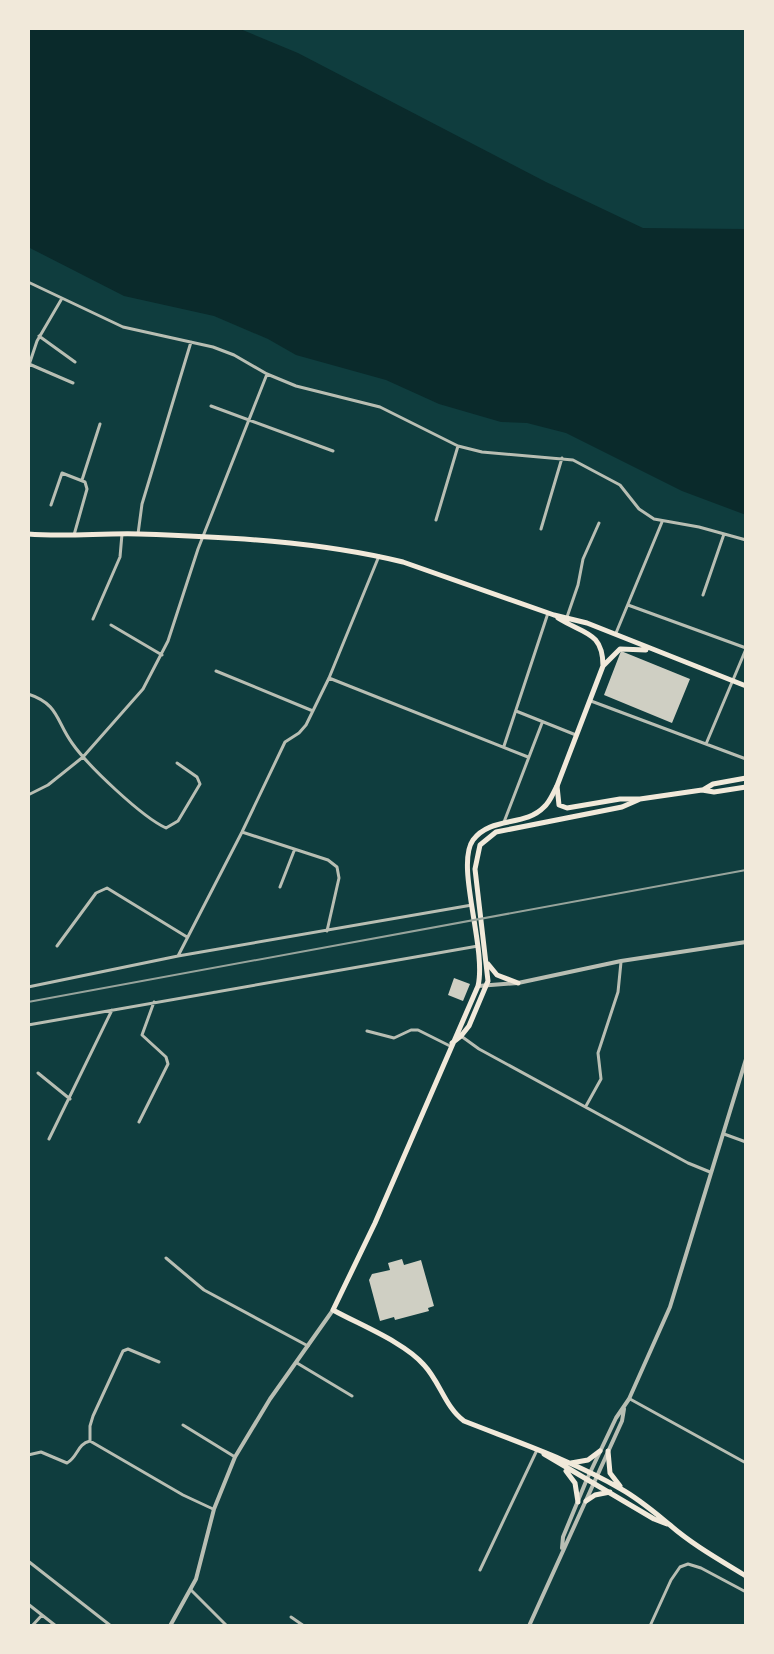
<svg xmlns="http://www.w3.org/2000/svg" width="774" height="1654" font-family="Lato,sans-serif">
	<style>
		.water { fill: #0a2a2b }
		.building { fill: #cfcfc3 }
		.lines { fill: none; stroke-linecap: round; stroke-linejoin: round }
		.minor { stroke: #b8beb3; stroke-width: 3 }
		.tertiary { stroke: #b8beb3; stroke-width: 4 }
		.secondary { stroke: #f1e9da; stroke-width: 5 }
		.trunk { stroke: #f1e9da; stroke-width: 5 }
		.rail { stroke: #97a49c; stroke-width: 2 }
	</style>
	<rect width="100%" height="100%" fill="#0f3d3e"/>
	<!-- water -->
	<path class="water" d="M28,28H238L298,53L546,182L643,228L746,229V515L682,491L566,433L527,423L501,422L439,404L386,380L296,355L268,339L214,316L124,296L28,247Z"/>
	<!-- building -->
	<path class="building" d="M621,651L690,679L672,723L604,695Z
		M454,978L470,984L463,1001L448,995Z
		M402,1259L404,1265L421,1260L434,1306L428,1308L429,1311L395,1320L394,1317L380,1321L369,1280L372,1274L390,1270L388,1263Z"/>
	<g class="lines">
		<!-- minor -->
		<path class="minor" d="M28,282L123,327L213,347L234,355L267,374L296,386L380,407L458,446L482,452L573,460L620,485L639,509L654,519L699,527L746,540
			M39,336L75,362
			M29,364L73,383
			M28,368L37,341L61,300
			M211,406L333,451
			M82,480L100,424
			M51,505L62,473L85,482L87,489L74,535
			M436,520L458,446
			M541,529L562,458
			M138,534L142,504L191,342
			M703,595L724,534
			M628,605L746,648
			M567,617L578,585L583,559L599,523
			M93,619L120,557L122,534
			M111,625L162,655
			M616,633L662,522
			M216,671L313,711
			M329,678L528,757
			M28,694C59,704 56,721 72,743C88,766 142,817 166,828L178,821L200,784L197,777L177,763
			M591,701L746,759
			M516,711L576,735
			M706,744L746,649
			M504,746L548,613
			M28,795L48,785L83,757L143,689L168,641L198,549L267,374
			M504,822L542,723
			M242,832L328,860L337,867L339,878L327,931
			M280,887L294,851
			M57,946L96,893L107,888L187,937
			M178,956L242,832L285,742L299,733L306,725L329,678L379,556
			M28,987L178,956L472,905
			M28,1025L478,946
			M367,1031L394,1038L411,1030H418L450,1046
			M461,1036L479,1049L688,1163L710,1172
			M38,1073L70,1099
			M586,1106L601,1079L598,1053L618,992L621,962
			M139,1122L168,1064L166,1057L142,1035L154,1002
			M724,1134L746,1142
			M49,1139L112,1010
			M166,1258L204,1290L308,1346
			M297,1363L352,1396
			M630,1399L746,1463
			M183,1425L235,1457
			M90,1441V1426L93,1416L123,1351L128,1349L159,1362
			M28,1455L41,1452L67,1463C78,1457 77,1444 90,1441L183,1495L213,1509
			M28,1561L111,1626
			M480,1570L537,1450
			M191,1590L227,1626
			M28,1604L56,1626
			M291,1617L304,1626
			M32,1626L42,1615
			M650,1626L671,1580L680,1567L688,1564L701,1568L746,1592"/>
		<!-- tertiary -->
		<path class="tertiary" d="M478,986L518,983L621,961L746,942
			M562,1548L563,1537L587,1479L616,1418L629,1399L670,1307L746,1059
			M170,1626L196,1579L214,1509L235,1457L270,1399L333,1310
			M529,1626L622,1421L624,1409"/>
		<!-- secondary -->
		<path class="secondary" d="M557,786C553,793 550,802 544,807C525,827 491,816 473,840C455,865 487,949 478,986L375,1223L333,1310C360,1325 404,1342 424,1365C440,1382 445,1407 464,1421C517,1442 571,1460 621,1489C639,1499 654,1512 670,1525C693,1545 720,1560 746,1576
			M488,964L497,975L518,983
			M452,1043L461,1036L469,1026L488,981L475,869L480,845L496,832L622,807L638,800
			M608,1451L610,1473L620,1486
			M544,1454L654,1519L667,1524
			M571,1463L588,1460L600,1451
			M566,1471L575,1483L578,1502
			M586,1501L595,1495L610,1492"/>
		<!-- trunk -->
		<path class="trunk" d="M28,534C65,537 102,533 139,534C228,537 317,541 403,562L554,615L587,623L746,686
			M558,618C583,634 603,631 603,666
			M646,650L620,649L603,666L557,786L559,805L567,808L620,799H640L702,790L714,792L746,787
			M703,790L713,784L746,778"/>
		<!-- rail -->
		<path class="rail" d="M28,1002L746,870"/>
	</g>
	<!-- border -->
	<rect width="774" height="1654" fill="none" stroke="#f1e9da" stroke-width="60"/>
</svg>
